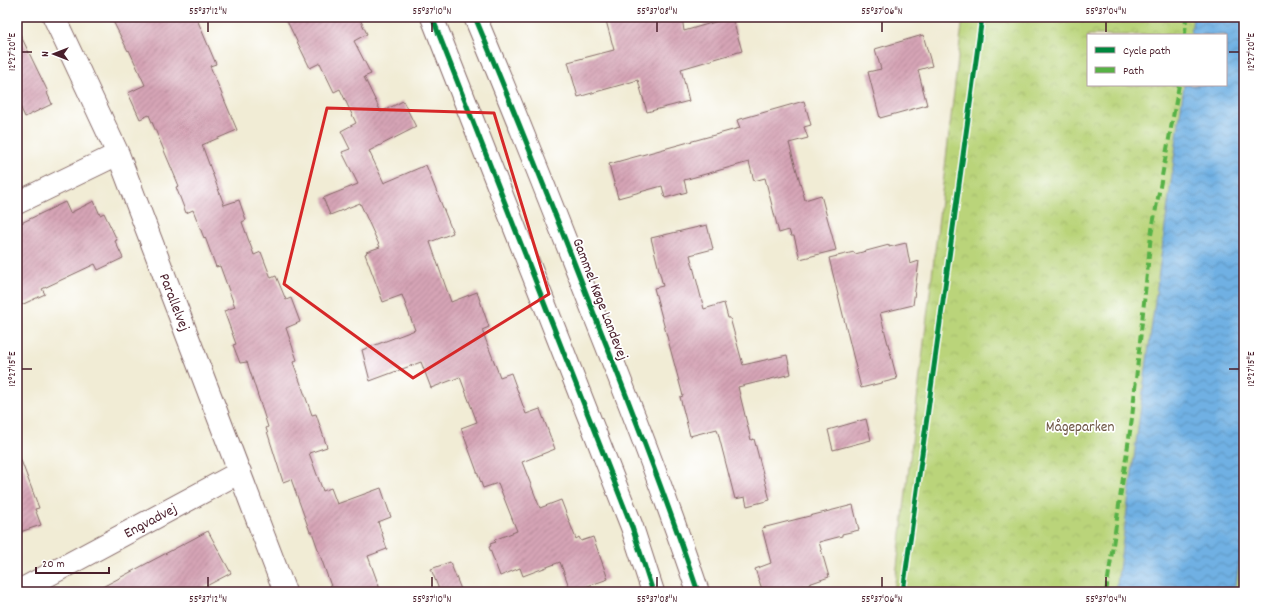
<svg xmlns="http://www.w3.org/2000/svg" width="1261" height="609" font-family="Dekko,sans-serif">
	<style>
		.park { fill: url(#park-crowns); stroke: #827a52; fill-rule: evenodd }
		.water { fill: url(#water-waves); stroke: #5c6887 }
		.building { fill: url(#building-hatch) }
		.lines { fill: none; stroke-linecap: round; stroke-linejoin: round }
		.minor-casing { stroke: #846766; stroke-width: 24 }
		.major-casing { stroke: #846766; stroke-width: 24 }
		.minor { stroke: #fff; stroke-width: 22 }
		.major { stroke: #fff; stroke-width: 22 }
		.quiet { stroke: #57b146; stroke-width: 4; stroke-dasharray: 8 4; stroke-linecap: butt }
		.cycleway-casing { stroke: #fff; stroke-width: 8 }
		.cycleway { stroke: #00873e; stroke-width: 5 }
		.marked { fill: none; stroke: #d62828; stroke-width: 3; stroke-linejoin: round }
		.ticks { fill: none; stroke: #4a1f2b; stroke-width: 1.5 }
		.labels { text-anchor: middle; stroke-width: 3.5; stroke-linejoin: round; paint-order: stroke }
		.street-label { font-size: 15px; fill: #4a1f2b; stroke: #fff }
		.park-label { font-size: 15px; fill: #6c5543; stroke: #fff }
		.neatline { fill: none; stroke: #4a1f2b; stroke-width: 1.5 }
		.ticks-label { font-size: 10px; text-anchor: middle; fill: #4a1f2b }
	</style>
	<defs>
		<pattern id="park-crowns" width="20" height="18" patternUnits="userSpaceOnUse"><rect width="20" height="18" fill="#bad47a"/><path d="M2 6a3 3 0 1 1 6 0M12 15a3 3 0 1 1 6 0" fill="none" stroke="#a1b66a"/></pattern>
		<pattern id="water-waves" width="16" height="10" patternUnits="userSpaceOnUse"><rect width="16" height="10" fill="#6fb0e3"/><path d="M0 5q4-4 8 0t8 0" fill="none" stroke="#5d8fb8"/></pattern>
		<pattern id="building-hatch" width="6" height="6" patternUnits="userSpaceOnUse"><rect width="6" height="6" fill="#d6a4b6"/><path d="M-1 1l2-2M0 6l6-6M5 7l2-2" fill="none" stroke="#b08594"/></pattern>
	</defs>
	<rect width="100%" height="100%" fill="#fff"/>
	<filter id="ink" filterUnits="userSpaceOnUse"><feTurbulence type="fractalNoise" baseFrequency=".025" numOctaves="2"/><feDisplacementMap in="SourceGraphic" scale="8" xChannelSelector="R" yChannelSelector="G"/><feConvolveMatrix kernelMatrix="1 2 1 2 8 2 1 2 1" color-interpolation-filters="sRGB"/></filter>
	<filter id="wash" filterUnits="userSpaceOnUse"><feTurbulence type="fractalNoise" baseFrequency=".012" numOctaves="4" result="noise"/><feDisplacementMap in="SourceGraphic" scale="16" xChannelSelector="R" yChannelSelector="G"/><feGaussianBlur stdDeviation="0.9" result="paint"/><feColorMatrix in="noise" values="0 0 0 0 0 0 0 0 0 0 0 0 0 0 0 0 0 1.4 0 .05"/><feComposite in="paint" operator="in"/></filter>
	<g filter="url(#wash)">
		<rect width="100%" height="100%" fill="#f1ecd5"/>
		<!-- park -->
		<path class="park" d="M963,17H1244V592H894ZM1088,35H1226V85H1088Z"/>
		<!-- water -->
		<path class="water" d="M1193,17H1244V527L1235,592H1116L1184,85H1226V35H1191Z"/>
		<g id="blocks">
			<!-- building -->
			<path class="building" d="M111,17H196L216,64L210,66L237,130L202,145L224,205L239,200L246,220L242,222L254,255L261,252L271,278L276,276L286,300L291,298L300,322L286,328L297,360L293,362L312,415L316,414L327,447L309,453L323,491L331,488L337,504L381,488L391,517L378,522L387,549L368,556L381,592H333L312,532H310L291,479L283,482L266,428L268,427L247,362L240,363L233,345L236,344L224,311L235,307L220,266L216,267L205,237L204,238L193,210L186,213L176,187L179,186L149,115L140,119L128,93L145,85L129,50L128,51Z
				M285,17H359L367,34L354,41L371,74L364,77L381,112L403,101L416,127L369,151L384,183L426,165L453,233L430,242L451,302L477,292L489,327L482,330L500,377L511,373L526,414L540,409L555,449L522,462L540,508L561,500L576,539L579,537L581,541L593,537L608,579L571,592L560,562L523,576L520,568L500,576L489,547L491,546L490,544L496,542L494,540L517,531L498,483L483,488L461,428L477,422L460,377L431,388L421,362L370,381L362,350L415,330L402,295L383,302L365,254L367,253L366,252L380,247L360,203L330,215L323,198L358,184L342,152L350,149L341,131L356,123L340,89L334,92L320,63L310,68Z
				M605,17H682L684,31L732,17L742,51L681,69L689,101L647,112L638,80L578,97L568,62L614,50Z
				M17,28L48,92L47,93L52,104L25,117L17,100Z
				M923,35L932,66L918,70L927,105L880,118L868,72L881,69L875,49Z
				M804,101L811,125L804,127L808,138L789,143L805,200L821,195L836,250L800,259L794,236H791L789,230L779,233L765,178L754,181L749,162L684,180L687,192L665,198L662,186L618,198L609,164L740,128L737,120Z
				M94,201L100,215L104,213L117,240L115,241L123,258L98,270L95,264L42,289L45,294L17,307V225L65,202L70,213Z
				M707,225L713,249L690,255L704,309L724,303L728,318H730L743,365L787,355L791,374L738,387L751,440L754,439L770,500L747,506L745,497L735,499L717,429L690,436L680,397L683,396L654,288L663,286L651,238Z
				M906,243L910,264L919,261L913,305L880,313L897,379L861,388L829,258L854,252L855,254L889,245V247Z
				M866,419L871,440L833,450L828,430Z
				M17,455H19L39,508L35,509L41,525L17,533Z
				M853,505L859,530L842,534V536L819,542L829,577L786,592H763L755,569L771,563L762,528Z
				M208,531L231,573L195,592H93Z
				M450,562L462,592H440L431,569Z"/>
		</g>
	</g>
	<g filter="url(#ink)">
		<use href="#blocks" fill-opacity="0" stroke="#846766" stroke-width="1"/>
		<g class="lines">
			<!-- minor casing -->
			<g class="minor-casing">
				<path id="minor" d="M54,17L118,154L285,592
					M17,203L118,154
					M17,592L240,472"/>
			</g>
			<!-- major casing -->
			<g class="major-casing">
				<path id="major" d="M432,17L632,527L653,592
					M475,17C517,117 557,218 596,319C632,409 667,500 698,592"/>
			</g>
			<!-- minor -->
			<use href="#minor" class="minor"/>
			<!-- major -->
			<use href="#major" class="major"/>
			<!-- quiet -->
			<path class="quiet" d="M1185,35L1186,17
				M1106,592L1132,418L1151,235L1179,85"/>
			<!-- cycleway casing -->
			<g class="cycleway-casing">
				<path id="cycleway" d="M432,17L632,527L653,592
					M475,17C517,117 557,218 596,319C632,409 667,500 698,592
					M903,592L982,17"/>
			</g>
			<!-- cycleway -->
			<use href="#cycleway" class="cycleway"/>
		</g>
	</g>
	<!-- marked area -->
	<path class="marked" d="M327,108L494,113L549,294L413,378L284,284Z"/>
	<!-- ticks -->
	<path class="ticks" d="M208,22V32M432,22V32M657,22V32M882,22V32M1106,22V32M22,52H32M1229,52H1239M22,369H32M1229,369H1239M208,577V587M432,577V587M657,577V587M882,577V587M1106,577V587"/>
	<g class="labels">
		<!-- street labels -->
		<g class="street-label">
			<text transform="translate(601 299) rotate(69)" y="5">Gammel Køge Landevej</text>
			<text transform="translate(175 302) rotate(69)" y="5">Parallelvej</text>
			<text transform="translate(150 520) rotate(-28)" y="5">Engvadvej</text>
		</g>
		<!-- park labels -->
		<g class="park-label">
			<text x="1080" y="431">Mågeparken</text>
		</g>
	</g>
	<!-- margin -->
	<rect width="1261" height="609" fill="none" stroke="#fff" stroke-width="44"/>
	<!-- legend -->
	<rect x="1087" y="34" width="140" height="52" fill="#ffffff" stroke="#b7a5aa"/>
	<rect x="1095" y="47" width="20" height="6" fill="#00873e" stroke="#b7a5aa"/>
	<text x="1123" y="54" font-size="12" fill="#4a1f2b">Cycle path</text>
	<rect x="1095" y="67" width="20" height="6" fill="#57b146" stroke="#b7a5aa"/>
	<text x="1123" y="74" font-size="12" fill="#4a1f2b">Path</text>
	<!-- north arrow -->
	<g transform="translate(54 54) rotate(270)" stroke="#ffffff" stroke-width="3" paint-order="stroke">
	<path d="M0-3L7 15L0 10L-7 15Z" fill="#4a1f2b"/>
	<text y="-6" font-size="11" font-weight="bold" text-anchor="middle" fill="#4a1f2b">N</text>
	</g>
	<!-- scale -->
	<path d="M36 567v6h73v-6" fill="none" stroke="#4a1f2b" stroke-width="2"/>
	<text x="42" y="567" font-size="12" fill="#4a1f2b" stroke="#ffffff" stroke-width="3" paint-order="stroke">20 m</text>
	<rect x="22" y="22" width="1217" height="565" class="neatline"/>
	<g class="ticks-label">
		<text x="208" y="14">55°37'12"N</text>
		<text x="432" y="14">55°37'10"N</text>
		<text x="657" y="14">55°37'08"N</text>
		<text x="882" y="14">55°37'06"N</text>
		<text x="1106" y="14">55°37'04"N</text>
		<text transform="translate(1250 52) rotate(-90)" y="4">12°27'20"E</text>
		<text transform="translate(11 52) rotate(-90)" y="4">12°27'20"E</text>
		<text transform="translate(1250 369) rotate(-90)" y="4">12°27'15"E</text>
		<text transform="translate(11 369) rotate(-90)" y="4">12°27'15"E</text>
		<text x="208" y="602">55°37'12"N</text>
		<text x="432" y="602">55°37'10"N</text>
		<text x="657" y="602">55°37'08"N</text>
		<text x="882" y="602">55°37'06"N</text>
		<text x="1106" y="602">55°37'04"N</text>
	</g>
</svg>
